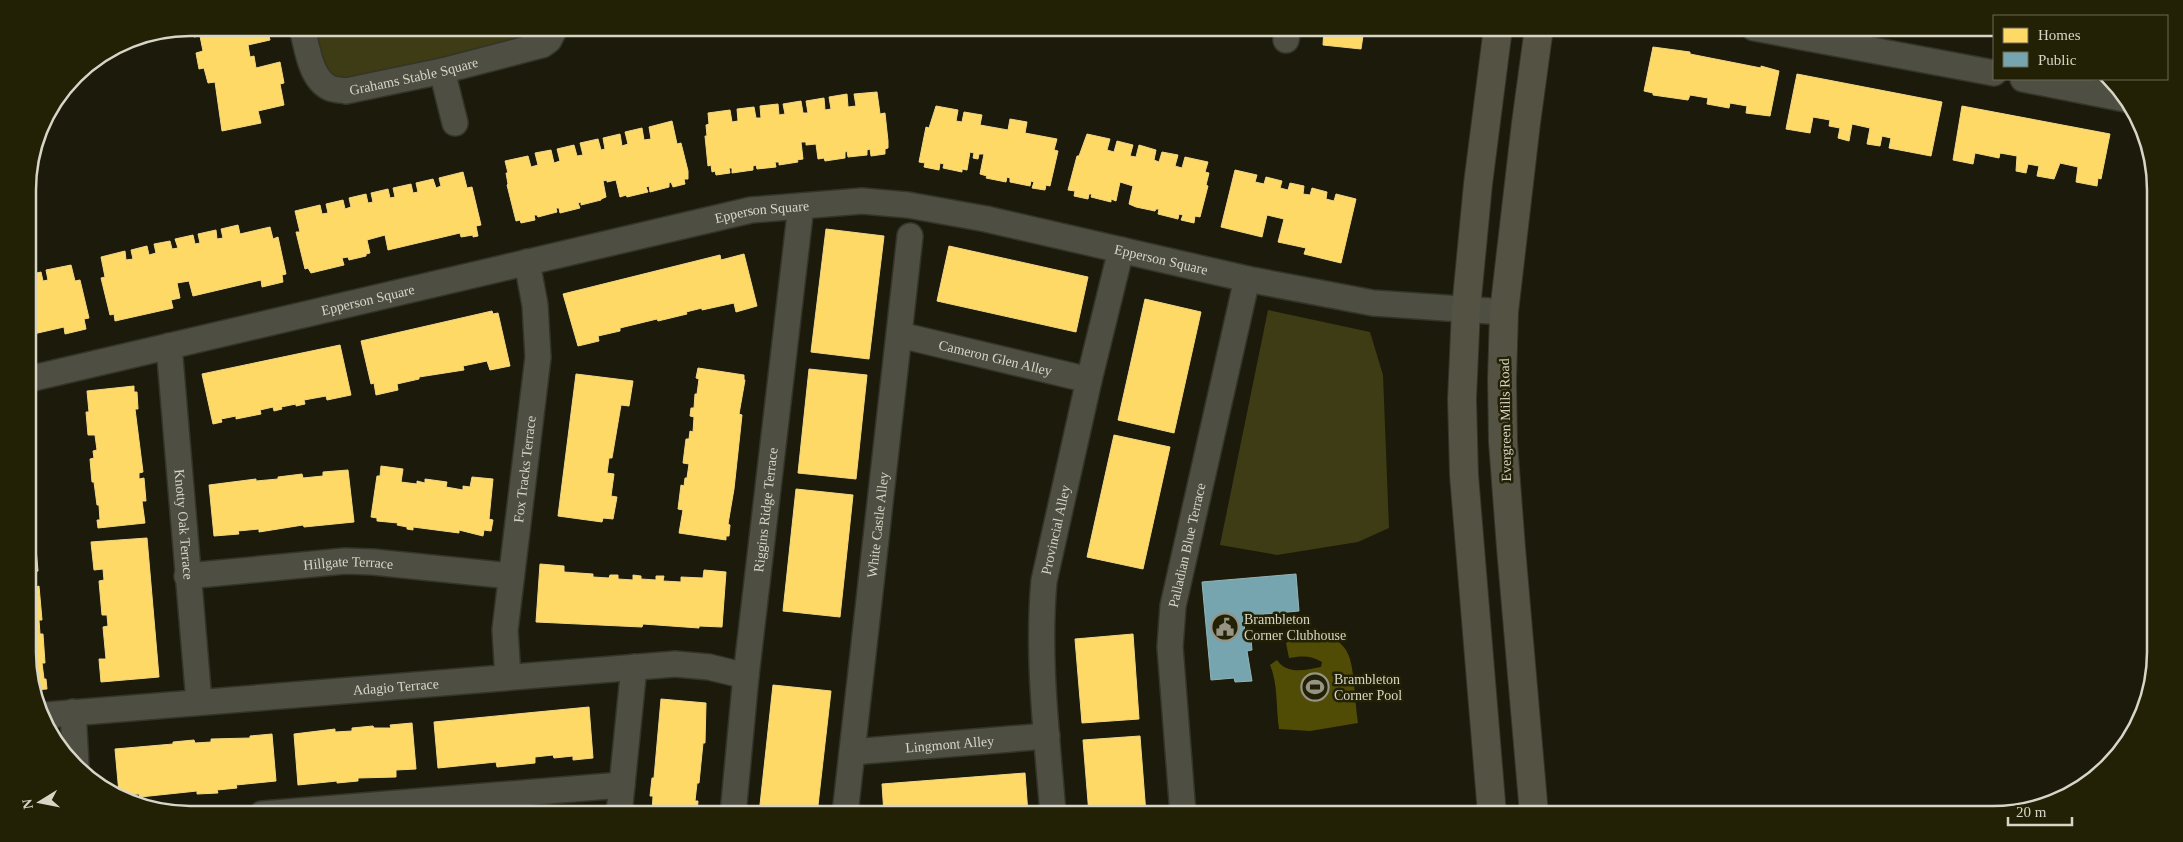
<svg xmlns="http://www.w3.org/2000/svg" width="2183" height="842" font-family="'Times New Roman',serif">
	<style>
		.green { fill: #3e3c14 }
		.water { fill: #504c06 }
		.homes { fill: #ffd966; stroke: #f3d883 }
		.public { fill: #76a5af; stroke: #93b4b6 }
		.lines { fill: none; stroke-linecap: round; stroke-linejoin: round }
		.minor-casing { stroke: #343429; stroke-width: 28 }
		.major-casing { stroke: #343429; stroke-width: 30 }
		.minor { stroke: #4e4e43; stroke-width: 25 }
		.major { stroke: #535243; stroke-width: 28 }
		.labels { text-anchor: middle; stroke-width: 5; stroke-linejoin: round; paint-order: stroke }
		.street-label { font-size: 14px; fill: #d7d6c6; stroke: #222005 }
		.poi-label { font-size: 14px; fill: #d7d6c6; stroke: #222005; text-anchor: start }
		.rim { fill: none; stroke: #d7d6c6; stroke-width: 2.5 }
	</style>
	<rect width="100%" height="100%" fill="#1c1a0b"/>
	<!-- green -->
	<path class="green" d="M302,28H555L554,32L331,88Z
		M1268,310L1370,332L1383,375L1389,528L1358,542L1277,555L1220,545Z"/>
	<!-- water -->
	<path class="water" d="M1316,633C1348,640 1351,654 1354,683C1355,696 1356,710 1358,723L1310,731L1279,729C1276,708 1278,683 1270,665L1277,660C1287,675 1305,670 1321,667L1322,662C1311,655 1301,656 1289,658L1286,643L1297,637Z"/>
	<!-- homes -->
	<path class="homes" d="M191,28H267L270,40L248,45L250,57L254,56L256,68L280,62L284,83L280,84L284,105L258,111L261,123L222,131L215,82L208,83L204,68L199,69L196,53L203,51L200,36L194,37Z
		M631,28H660L632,34Z
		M1324,28H1368V29H1364L1361,49L1323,45Z
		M1945,28H1962L1961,30Z
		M1653,47L1690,52V54L1761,68V66L1779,71L1770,116L1746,113L1747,106L1730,103L1729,108L1707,104L1708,98L1690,95L1688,100L1653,95V93L1644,91Z
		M1797,74L1942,102L1931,156L1889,148L1891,138L1882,136L1880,146L1867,144L1870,128L1852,124L1849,141L1838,138L1840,128L1829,126L1830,120L1813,117L1810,133L1786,129Z
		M877,92L880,114L885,113L888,141V148L885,149V154L871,156L870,149L867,150V155L848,157L847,151L845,152V158L825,161L824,158L818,159L816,144L806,145V142H801L803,159L797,160L798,162L779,165V162H775L776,167L757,169L756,165L753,166V170L732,173V168H729L730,173L716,175L715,171L712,172L711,165L708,166L705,136H707L706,125L709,124L708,113L730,110L732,122L738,121L737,109L754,107L756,118H761L760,106L778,104L779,115L785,114L783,104L801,101L803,113H808L806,101L824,98L825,110L831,109L829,97L847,94L848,107L856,106L854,94Z
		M936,106L958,110L956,121L962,122L964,112L982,115L980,125L1008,130L1010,119L1027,122L1025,133L1057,139L1054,150L1058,151L1050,186L1046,185L1045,190L1032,188L1034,182L1031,181L1030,186L1010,182V178L1007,177L1006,182L986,178L987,176L980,174L984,154H979L978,159L973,158L974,153L970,152L967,170L962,169V172L943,168L944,164L940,163L939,170L924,167L925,163L919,162L926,127L929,128Z
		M1962,106L2110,134L2101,179L2098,178L2097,186L2076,182L2078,167L2060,163L2054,179L2037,176L2039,166L2028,164L2026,173L2016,171L2017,156L2000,153L1999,158L1975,153L1973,164L1953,160Z
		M672,121L677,144L681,143L688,171V179H684L685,184L673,187L671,182L669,183V187L650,192L649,186L646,187L648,192L627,197L626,195L620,197L616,180L607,182V180L603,181L606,197L601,199V200L581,205V202L578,203L580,208L560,213L559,208H556L557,212L538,217L537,215H534L535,220L521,223L520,220L516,221L507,185L508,184L506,173H508L505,161L528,156L531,167L538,165L535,153L551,150L554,163L560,161L557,149L574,145L577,156L583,155L580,143L598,139L601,150L605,149L603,138L620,134L622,146L628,144L625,132L642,128L644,140L651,139L649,127Z
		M1087,134L1110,139L1107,150L1114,152L1117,141L1133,145L1130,156L1136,157L1139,145L1156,150L1154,160L1159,162L1162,152L1178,155L1175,166L1182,168L1185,157L1208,162L1205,172L1209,173L1206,185L1208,186L1200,217L1195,216L1194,223L1181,220L1183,215L1179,214L1178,219L1158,214L1159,209H1156L1155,211L1136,207L1129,204L1133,186L1120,182L1116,201L1111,199V202L1091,197L1092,194H1089L1088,199L1074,196L1075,191L1068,190L1077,156H1079Z
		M1235,170L1257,175L1255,182L1264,184L1266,177L1282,181L1280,188L1288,190L1290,183L1304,186L1303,194L1310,195L1312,188L1327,192L1326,199L1334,201L1336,194L1356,199L1341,263L1304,254L1306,248L1278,242L1284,219L1267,215L1262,237L1221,227Z
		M463,172L467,188L472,187L481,225L476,226L478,236L473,237V235L461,237L460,233L388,250L385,235L367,240L370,253L366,254V256L349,260L348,257L342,258L344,265L311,273L308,268L305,269L296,232H300L295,211L320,205L322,214L328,213L326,204L343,200L345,209L351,207L349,198L366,194L368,203L373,202L371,193L388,189L390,198L395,197L393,188L411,184L413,193L418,192L416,183L433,179L436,188L441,186L439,178Z
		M238,225L240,234L270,227L273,239L278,237L286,274L282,275L283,282L262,287L261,280L193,296L189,281L177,283L180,298L171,300L173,308L115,321L114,314L110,315L101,278L105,277L101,257L125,251L126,260L133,259L131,250L147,246L149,255L156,253L154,244L170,241L172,249L178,248L175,239L193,235L195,244L200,243L198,234L216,230L217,239L223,238L221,229Z
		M826,229L884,236L869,359L811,352Z
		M949,246L1088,277L1076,332L937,301Z
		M744,254L757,306L736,312L734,303L702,310V308L686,312L687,314L658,321L657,319L620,328V331L598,336L599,341L578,346L563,294L720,255L721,260Z
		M71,265L75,281L80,280L89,318L84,319L86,329L65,334L64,327L29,335L28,275L41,272L43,281L48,280L46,270Z
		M1145,299L1201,312L1174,433L1118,420Z
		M492,311L493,314L498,313L510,366L490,370L487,361L463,366L464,370L419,377V379L397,384L398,390L376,395L374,383L371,384L361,341Z
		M340,345L351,395L327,400L326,396L304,400L305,404L296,406V404L281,407L282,409L274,411L273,407L260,410L261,414L236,419V416L221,419L222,422L213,424L202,374Z
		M698,368L744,375V380H745L739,414L742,415L734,489L728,524L730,525L729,536H726V540L679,533L683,510L678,509L681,485L684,486L685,478H687L689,464L683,463L686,439H689L690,431L693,432L694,417L690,416L691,408H694L695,394H697L699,379L696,378Z
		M809,369L867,375L856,479L798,473Z
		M576,374L633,381L629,406L621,405L612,458H609L607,473L614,474L611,496L617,497L613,519L603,518L602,522L558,516Z
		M134,386V392H137L138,409H135L143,472L139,473V479L144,478L146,501H142L145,523L98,528L97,520H100L99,505H97L94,482H92L90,459L94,458L93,451L97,450L95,435H88L86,412H89L87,391Z
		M1114,435L1170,447L1143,569L1087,557Z
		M381,466L403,469L401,482L417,484V481L425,483V479L447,482L446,487L463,490V486L470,487L472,477L493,479L489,519L493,520L491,531L484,530L483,536L459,530V533L413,527V530L407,529V527L397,525L398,523L377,521V518L371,517L377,476H380Z
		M348,470L354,522L304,527L303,525L259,532V529L238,531L239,534L214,536L209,485L256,479V481L278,479V477L302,474L303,478L323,476V472Z
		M796,489L853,495L840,617L783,611Z
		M30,500L33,536H30Z
		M147,538L159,677L101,682L99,659H106L103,627L108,626L107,615H102L99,581L104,580L103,569L94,570L91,542Z
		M36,548L38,571L35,572L36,587L39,586L42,620H39L40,634H43L45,663H42L44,679H46L47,689L34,690L31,683L30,549Z
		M540,564L564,566V572L593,574V577L609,578L610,575H618V579L633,580V575L641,576V579L656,580V576H664L663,581L681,582V577L703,578L704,570L726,572L722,627L699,626V628L643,624L642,627L536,622Z
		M1133,634L1139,719L1082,723L1075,639Z
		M773,685L831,691L817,814H759Z
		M661,699L706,703L705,743H703L699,783H697L695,801H698L697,814H652L653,796H650L652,778H654Z
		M589,707L593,758L573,760V756L554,758L553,755L535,757V763L497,767L496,762L438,768L434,722Z
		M412,723L416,769L396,770V777L358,778V781L337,783V781L298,785L294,734L335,729V732L352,731V728L373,726L374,728H391L390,725Z
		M272,734L276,781L236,785L237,788L217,790L218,793L197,794V791L140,797L139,794L122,795L119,793L115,749L173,744V742L194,740L195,743L211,742V739L250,738V736Z
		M1140,736L1146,814H1089L1083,740Z
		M1025,773L1028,814H884L882,784Z"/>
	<!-- public -->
	<path class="public" d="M1296,574L1299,611L1244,616L1245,638H1251L1252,650L1247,651L1252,681L1235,682L1234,678L1211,680L1202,582Z"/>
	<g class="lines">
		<!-- minor casing -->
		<g class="minor-casing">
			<g id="minor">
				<path id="s1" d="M302,28C307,46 310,79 330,88C335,90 341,90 346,91L442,71L542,45L549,40L555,28"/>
				<path d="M1754,28L1994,73"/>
				<path d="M1286,40L1288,28"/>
				<path d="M442,71L455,123"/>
				<path d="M2023,79L2125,99"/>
				<path id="s2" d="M900,335L1089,380"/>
				<path id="s3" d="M169,346L199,702"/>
				<path id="s4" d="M29,379L751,210L862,201L908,205L986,219L1247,279L1373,303L1504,312"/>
				<path id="s5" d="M187,576L345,561L373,562L511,576"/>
				<path id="s6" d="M508,677L505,630L538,357L535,305L527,262"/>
				<path d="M73,712L76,765"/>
				<path id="s7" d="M46,715L675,664L709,667L746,676"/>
				<path id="s8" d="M852,752L1047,736"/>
				<path d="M262,814L622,785"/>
				<path d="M619,814L634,667"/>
				<path id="s9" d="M733,814L746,676L801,206"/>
				<path id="s10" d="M845,814L910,236"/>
				<path id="s11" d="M1053,814C1047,736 1037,659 1044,581L1089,380L1121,250"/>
				<path id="s12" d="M1183,814L1170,647L1173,606L1247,279"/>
			</g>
		</g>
		<!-- major casing -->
		<g class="major-casing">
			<path id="major" d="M1492,814L1464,475L1462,399L1466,309L1478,184L1498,28
				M1534,814L1511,548L1503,442L1502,380L1504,312L1526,123L1539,28"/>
		</g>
		<!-- minor -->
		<use href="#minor" class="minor"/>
		<!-- major -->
		<use href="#major" class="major"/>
	</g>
	<!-- icons -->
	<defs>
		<g id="civic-ring" transform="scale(1.4375)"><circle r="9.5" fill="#222005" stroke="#969485" stroke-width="1.5"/><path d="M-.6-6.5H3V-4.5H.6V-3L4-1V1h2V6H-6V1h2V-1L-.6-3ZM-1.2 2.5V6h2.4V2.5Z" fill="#969485"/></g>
		<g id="stadium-ring" transform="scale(1.4375)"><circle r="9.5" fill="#222005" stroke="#969485" stroke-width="1.5"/><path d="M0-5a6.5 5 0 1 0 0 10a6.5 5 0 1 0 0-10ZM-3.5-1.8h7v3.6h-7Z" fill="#969485"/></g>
	</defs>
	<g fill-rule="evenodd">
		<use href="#civic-ring" x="1225" y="627"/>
		<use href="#stadium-ring" x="1315" y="687"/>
	</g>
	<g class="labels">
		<!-- street labels -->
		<g class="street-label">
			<text dy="5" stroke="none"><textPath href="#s1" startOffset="154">Grahams Stable Square</textPath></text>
			<text dy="5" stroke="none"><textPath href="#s4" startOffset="752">Epperson Square</textPath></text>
			<text dy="5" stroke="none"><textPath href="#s4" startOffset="1158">Epperson Square</textPath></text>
			<text dy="5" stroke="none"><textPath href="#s4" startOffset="348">Epperson Square</textPath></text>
			<text dy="5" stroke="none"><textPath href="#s2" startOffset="98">Cameron Glen Alley</textPath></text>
			<text transform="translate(1505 420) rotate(-91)" y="5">Evergreen Mills Road</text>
			<text dy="5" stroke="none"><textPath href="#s6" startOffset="209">Fox Tracks Terrace</textPath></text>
			<text dy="5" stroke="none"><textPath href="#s9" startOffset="306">Riggins Ridge Terrace</textPath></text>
			<text dy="5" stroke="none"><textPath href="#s3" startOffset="179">Knotty Oak Terrace</textPath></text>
			<text dy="5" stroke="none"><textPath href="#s10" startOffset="291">White Castle Alley</textPath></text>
			<text dy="5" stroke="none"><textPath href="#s11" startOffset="286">Provincial Alley</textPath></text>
			<text dy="5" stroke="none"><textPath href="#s12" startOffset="271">Palladian Blue Terrace</textPath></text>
			<text dy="5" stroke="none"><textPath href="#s5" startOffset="162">Hillgate Terrace</textPath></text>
			<text dy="5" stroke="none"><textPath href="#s7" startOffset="351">Adagio Terrace</textPath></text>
			<text dy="5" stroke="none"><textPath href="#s8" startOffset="98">Lingmont Alley</textPath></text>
		</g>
		<!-- poi labels -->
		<g class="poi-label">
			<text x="1244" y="624">Brambleton<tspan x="1244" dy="16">Corner Clubhouse</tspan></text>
			<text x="1334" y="684">Brambleton<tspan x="1334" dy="16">Corner Pool</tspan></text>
		</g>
	</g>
	<!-- crop -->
	<path d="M0 0H2183V842H0ZM190 36H1993A154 154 0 0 1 2147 190V652A154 154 0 0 1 1993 806H190A154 154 0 0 1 36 652V190A154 154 0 0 1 190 36Z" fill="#222005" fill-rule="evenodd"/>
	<path class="rim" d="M190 36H1993A154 154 0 0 1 2147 190V652A154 154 0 0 1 1993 806H190A154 154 0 0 1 36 652V190A154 154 0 0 1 190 36Z"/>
	<!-- legend -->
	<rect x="1993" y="15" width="175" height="65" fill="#222005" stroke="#6a6952"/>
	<rect x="2003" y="28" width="25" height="15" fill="#ffd966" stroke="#6a6952"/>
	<text x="2038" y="40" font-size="15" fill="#d7d6c6">Homes</text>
	<rect x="2003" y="52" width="25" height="15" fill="#76a5af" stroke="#6a6952"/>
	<text x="2038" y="65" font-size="15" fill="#d7d6c6">Public</text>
	<!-- north arrow -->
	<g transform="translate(40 802) rotate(260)" stroke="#222005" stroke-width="4" paint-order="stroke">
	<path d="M0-4L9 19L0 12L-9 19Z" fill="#d7d6c6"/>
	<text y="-8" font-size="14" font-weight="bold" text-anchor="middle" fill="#d7d6c6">N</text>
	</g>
	<!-- scale -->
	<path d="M2008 817v8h64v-8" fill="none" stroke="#d7d6c6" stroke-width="2.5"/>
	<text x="2016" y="817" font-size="15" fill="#d7d6c6" stroke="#222005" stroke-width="4" paint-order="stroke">20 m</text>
</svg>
